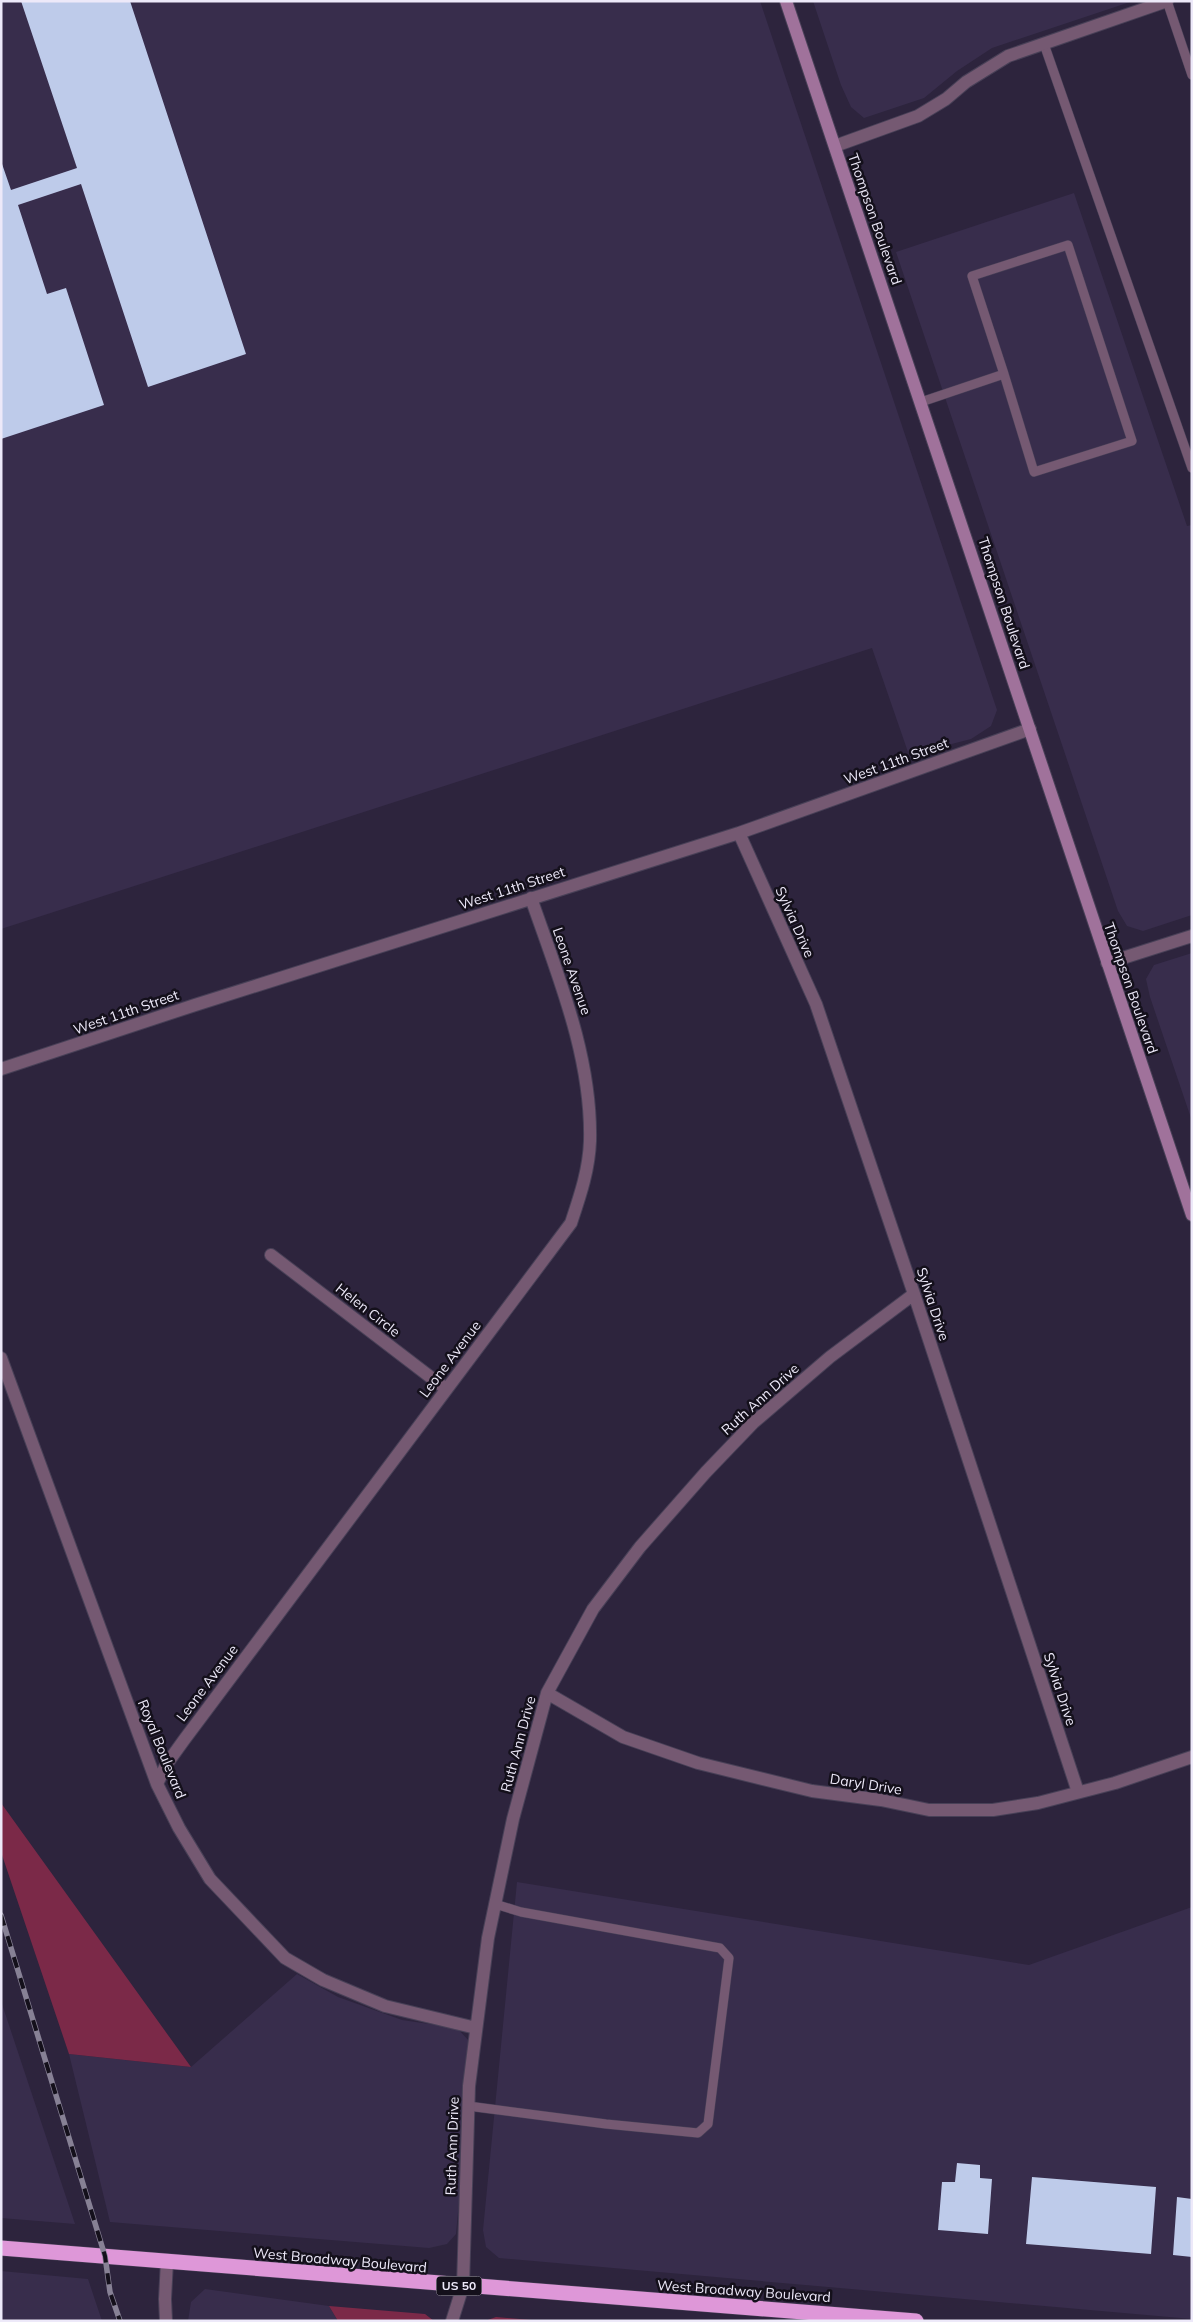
<svg xmlns="http://www.w3.org/2000/svg" width="1193" height="2322" font-family="Mulish,sans-serif">
	<style>
		.built { fill: #382d4c }
		.green { fill: #7b2948 }
		.building { fill: #becbea }
		.lines { fill: none; stroke-linecap: round; stroke-linejoin: round }
		.lane-casing { stroke: #484057; stroke-width: 10 }
		.street-casing { stroke: #484057; stroke-width: 14 }
		.secondary-casing { stroke: #484057; stroke-width: 14 }
		.highway-casing { stroke: #484057; stroke-width: 16 }
		.lane { stroke: #755972; stroke-width: 9 }
		.street { stroke: #755972; stroke-width: 12 }
		.secondary { stroke: #a0729b; stroke-width: 12 }
		.highway { stroke: #de97d8; stroke-width: 15 }
		.rail-casing { stroke: #878195; stroke-width: 5.5 }
		.rail { stroke: #14101b; stroke-width: 4; stroke-dasharray: 11; stroke-linecap: butt }
		.labels { text-anchor: middle; stroke-width: 5; stroke-linejoin: round; paint-order: stroke }
		.shield { fill: #14101b; stroke: #aca8b6; stroke-width: 1 }
		.shield-label { font-size: 12px; font-weight: bold; fill: #ede9f9 }
		.street-label { font-size: 14px; fill: #ede9f9; stroke: #14101b }
	</style>
	<rect width="100%" height="100%" fill="#2d243d"/>
	<!-- built -->
	<path class="built" d="M1,1H760L997,710L991,726L971,739L909,755L872,648L1,929Z
		M813,1H1133L992,48L957,71L924,98L864,118L851,107L841,85Z
		M1074,193L1187,526L1192,525V915L1143,931L1127,926L1118,911L896,252Z
		M1192,953V1121L1150,997L1146,979L1154,965Z
		M517,1882L1029,1965L1192,1907V2319L499,2258L486,2247L483,2230Z
		M297,1974L338,1997L402,2020L457,2028L469,2041L472,2063L456,2234L447,2244L429,2248L110,2222L69,2054L191,2067Z
		M1,2001L75,2224L1,2218Z
		M1,2271L88,2279L102,2321H1Z
		M205,2289L329,2306L338,2321H188L191,2302Z"/>
	<!-- green -->
	<path class="green" d="M1,1803L191,2067L69,2054L1,1852Z
		M329,2306L425,2314L434,2321H338Z
		M496,2317L543,2321H485Z"/>
	<!-- building -->
	<path class="building" d="M21,1H130L246,354L148,387L81,184L18,205L47,294L66,288L104,405L1,439V161L11,190L77,168Z
		M957,2163L980,2165V2178L992,2179L988,2234L938,2230L942,2182H955Z
		M1032,2177L1156,2187L1151,2254L1026,2244Z
		M1177,2197L1192,2199V2257L1173,2255Z"/>
	<g class="lines">
		<!-- lane casing -->
		<g class="lane-casing">
			<path id="lane" d="M1167,1L1192,75
				M1044,44L1192,468
				M921,402L1004,374L972,276L1068,245L1132,441L1034,472L1004,374
				M468,2106L606,2124L698,2133L708,2124L729,1958L720,1948L521,1912L495,1904"/>
		</g>
		<!-- street casing -->
		<g class="street-casing">
			<path id="street" d="M835,146L918,116L946,99L966,82L1008,56L1167,1
				M739,833L816,1004L914,1294L1078,1792
				M1107,963L1192,936
				M1,1069L195,1005L739,833L1030,729
				M271,1255L446,1389
				M1,1358L157,1784L179,1828L210,1879L285,1958L323,1980L385,2006L476,2028
				M547,1693L623,1737L698,1763L812,1791L881,1800L929,1810H993L1038,1803L1115,1783L1192,1757
				M157,1784L166,1765L184,1740L571,1223C580,1196 589,1170 590,1141C592,1057 558,976 531,898
				M166,2321L165,2299L167,2261
				M452,2321L463,2286L469,2086L488,1938L513,1819L547,1693L593,1609L640,1547L706,1472L753,1423L830,1357L914,1294"/>
		</g>
		<!-- secondary casing -->
		<g class="secondary-casing">
			<path id="secondary" d="M786,1L1192,1215"/>
		</g>
		<!-- highway casing -->
		<g class="highway-casing">
			<path id="highway" d="M1,2248L916,2321"/>
		</g>
		<!-- lane -->
		<use href="#lane" class="lane"/>
		<!-- street -->
		<use href="#street" class="street"/>
		<!-- secondary -->
		<use href="#secondary" class="secondary"/>
		<!-- highway -->
		<use href="#highway" class="highway"/>
		<!-- rail casing -->
		<g class="rail-casing">
			<path id="rail" d="M1,1915L105,2256L110,2292L120,2321"/>
		</g>
		<!-- rail -->
		<use href="#rail" class="rail"/>
	</g>
	<g class="labels">
		<!-- shield labels -->
		<rect class="shield" x="436.5" y="2276.5" width="45" height="19" rx="4"/>
		<g class="shield-label">
			<text x="459" y="2290">US 50</text>
		</g>
		<!-- street labels -->
		<g class="street-label">
			<text transform="translate(875 219) rotate(71)" y="5">Thompson Boulevard</text>
			<text transform="translate(1004 603) rotate(72)" y="5">Thompson Boulevard</text>
			<text transform="translate(896 761) rotate(-20)" y="5">West 11th Street</text>
			<text transform="translate(512 888) rotate(-18)" y="5">West 11th Street</text>
			<text transform="translate(795 922) rotate(66)" y="5">Sylvia Drive</text>
			<text transform="translate(572 971) rotate(71)" y="5">Leone Avenue</text>
			<text transform="translate(1131 988) rotate(71)" y="5">Thompson Boulevard</text>
			<text transform="translate(126 1012) rotate(-19)" y="5">West 11th Street</text>
			<text transform="translate(933 1304) rotate(72)" y="5">Sylvia Drive</text>
			<text transform="translate(368 1310) rotate(38)" y="5">Helen Circle</text>
			<text transform="translate(450 1359) rotate(-53)" y="5">Leone Avenue</text>
			<text transform="translate(760 1399) rotate(-42)" y="5">Ruth Ann Drive</text>
			<text transform="translate(207 1683) rotate(-53)" y="5">Leone Avenue</text>
			<text transform="translate(1060 1689) rotate(72)" y="5">Sylvia Drive</text>
			<text transform="translate(518 1744) rotate(-75)" y="5">Ruth Ann Drive</text>
			<text transform="translate(162 1749) rotate(68)" y="5">Royal Boulevard</text>
			<text transform="translate(866 1784) rotate(9)" y="5">Daryl Drive</text>
			<text transform="translate(452 2146) rotate(-88)" y="5">Ruth Ann Drive</text>
			<text transform="translate(340 2260) rotate(5)" y="5">West Broadway Boulevard</text>
			<text transform="translate(744 2291) rotate(4)" y="5">West Broadway Boulevard</text>
		</g>
	</g>
	<!-- border -->
	<rect width="1193" height="2322" fill="none" stroke="#ede9f9" stroke-width="5"/>
</svg>
